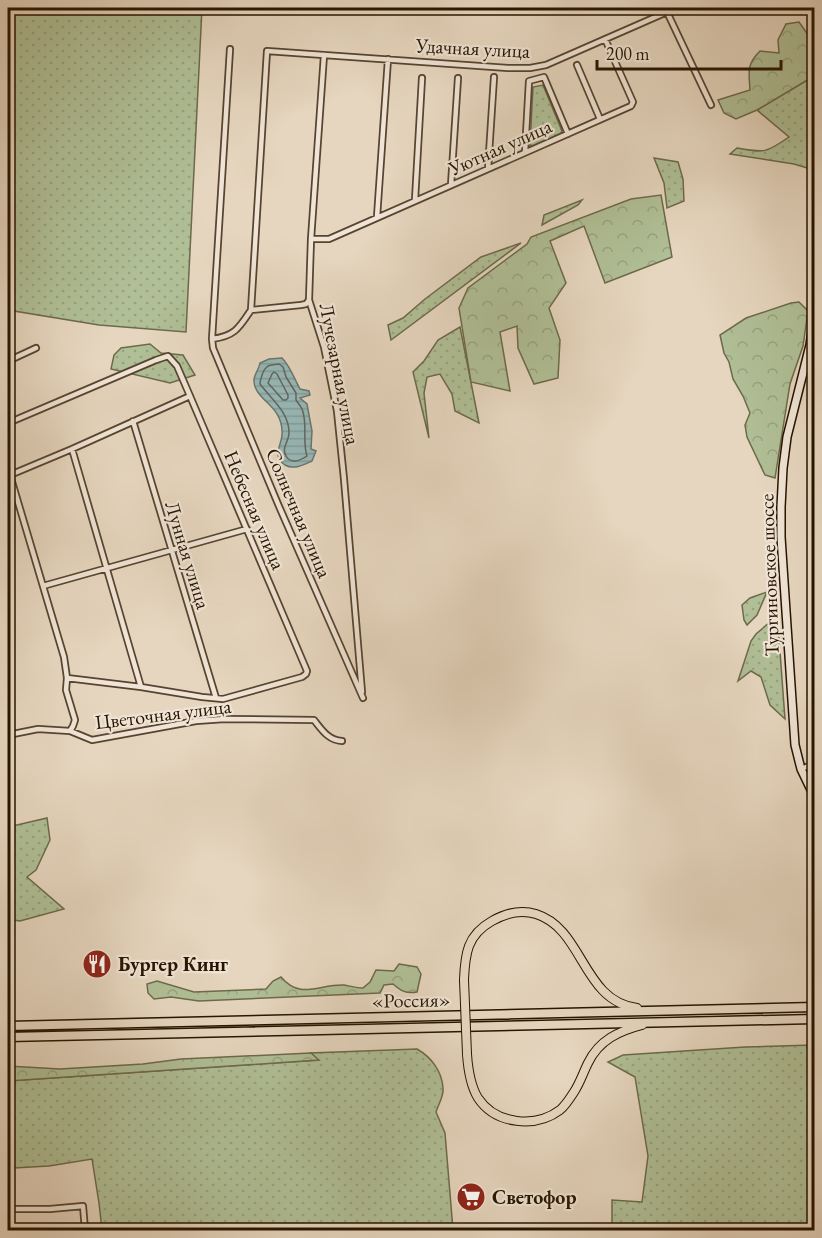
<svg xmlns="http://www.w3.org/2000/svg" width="822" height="1238" font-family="'EB Garamond',serif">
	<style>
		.grass { fill: url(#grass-dots); stroke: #6c6a4b; stroke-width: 1.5 }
		.forest { fill: url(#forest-crowns); stroke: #6c6a4b; stroke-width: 1.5 }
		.water { fill: url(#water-rules); stroke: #6a766e; stroke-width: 1.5 }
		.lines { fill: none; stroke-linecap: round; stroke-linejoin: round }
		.shore { stroke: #5f665c; stroke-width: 1.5 }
		.minor-casing { stroke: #574430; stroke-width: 8 }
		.secondary-casing { stroke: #271400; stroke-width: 10 }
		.primary-casing { stroke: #271400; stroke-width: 10 }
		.trunk-casing { stroke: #271400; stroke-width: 11 }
		.minor { stroke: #efe4d5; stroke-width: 4.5 }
		.secondary { stroke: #efe4d5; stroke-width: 7 }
		.primary { stroke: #e6d6bf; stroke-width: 8 }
		.trunk { stroke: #e6d6bf; stroke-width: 8 }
		.primary-bridge-casing { stroke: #271400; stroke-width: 10; stroke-linecap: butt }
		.primary-bridge { stroke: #e6d6bf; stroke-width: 8 }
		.labels { text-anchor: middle; stroke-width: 4.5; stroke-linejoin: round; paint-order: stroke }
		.street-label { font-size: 20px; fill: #271400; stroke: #efe4d5 }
		.poi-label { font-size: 20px; font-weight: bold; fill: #271400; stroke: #efe4d5; text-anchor: start }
	</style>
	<defs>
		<pattern id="grass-dots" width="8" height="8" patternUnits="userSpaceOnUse" patternTransform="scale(1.5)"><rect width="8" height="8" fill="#b0bf96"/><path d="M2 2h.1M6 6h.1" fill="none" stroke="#97a380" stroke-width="1.8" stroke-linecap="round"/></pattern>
		<pattern id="forest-crowns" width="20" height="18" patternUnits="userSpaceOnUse" patternTransform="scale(1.5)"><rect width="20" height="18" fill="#b0bf96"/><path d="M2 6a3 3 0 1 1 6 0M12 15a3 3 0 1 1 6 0" fill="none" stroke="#97a380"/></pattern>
		<pattern id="water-rules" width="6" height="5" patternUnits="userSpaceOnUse" patternTransform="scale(1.5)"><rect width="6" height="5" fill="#97b8b8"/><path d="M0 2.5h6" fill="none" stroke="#829d9c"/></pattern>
	</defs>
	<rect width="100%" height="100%" fill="#e6d6bf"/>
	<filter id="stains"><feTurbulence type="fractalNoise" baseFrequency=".00333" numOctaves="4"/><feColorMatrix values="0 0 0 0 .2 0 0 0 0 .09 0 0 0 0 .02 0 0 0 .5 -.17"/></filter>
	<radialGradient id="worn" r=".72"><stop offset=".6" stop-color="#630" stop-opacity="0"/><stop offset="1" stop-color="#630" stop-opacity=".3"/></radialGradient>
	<!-- grass -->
	<path class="grass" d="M8,8H202L186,332L99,325L8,310Z
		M809,79L814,123V170L794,164L730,154L737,148C765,153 766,153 789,137L757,110Z
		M543,85L562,131L560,135L533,146L530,145L533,87Z
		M654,158L678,162L683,179L684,201L667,208L664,183Z
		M582,200L578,205L542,225L544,215Z
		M521,243L391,340L388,325L403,318L425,299L481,257Z
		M460,327L479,423L455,411L452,394L440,374L427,377L424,393L429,438L413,372L424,361L438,340Z
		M150,344L161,353L183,355L195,375L170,383L111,369L114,355L121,348Z
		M767,592L757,615L747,625L744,620L742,605L750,598Z
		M770,622L778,625L785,719L770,705L761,677L751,671L738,681L751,641L756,634Z
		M47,818L50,840L36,870L27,877L64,909L20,921L8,919V876L14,858L12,853L8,851V827Z
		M814,1045V1230H612V1200L642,1202L648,1156L635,1077L608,1062L623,1055L745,1047Z
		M417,1049C431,1057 442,1071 443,1088C444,1096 438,1105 436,1112L445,1133L453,1230H102L99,1203L92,1159L49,1166L14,1168L8,1151V1081L318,1060L311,1053Z"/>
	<!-- forest -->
	<path class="forest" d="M799,22L811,39L809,79L757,110L736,119L724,113L718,100L750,90C749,72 746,65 760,51L779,53L778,40L786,24Z
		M661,195L672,257L605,283L584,226L550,241L566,283L549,308L560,340L558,378L534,384L518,348L517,326L500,332L510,391L471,382L459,308L468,288L527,244L531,237L631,199Z
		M799,302L808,311L803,346L790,384L775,478L765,475L747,437L745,425L750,413L743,396L733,379L729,362L724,353L720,335L746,318L791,303Z
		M399,964L417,967L421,974L417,992C406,994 401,991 393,984L384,985L380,993L199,1001L171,997L154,999L148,993L147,984L157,981L194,992L266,989L273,981L281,977C300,1000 319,984 344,985C350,986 356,988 363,988L370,982L376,970L394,971Z
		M311,1053L319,1060L8,1081V1066L60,1069L143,1064L181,1059Z"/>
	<!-- water -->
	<path class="water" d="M282,358C290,366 294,378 300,389L309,391L310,395L300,398L307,404L312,431L311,449L316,451L312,461C303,465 294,470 285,465C270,455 284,443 282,431C282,426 280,418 277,414C271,403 253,394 254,380C254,375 259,369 260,363L269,359Z"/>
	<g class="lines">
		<!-- shore -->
		<path class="shore" d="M279,364L283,367L286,377L296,393V400C298,403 300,405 302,409C308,423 302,441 307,456C301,460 291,465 286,456C281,448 289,441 289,433C289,412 272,400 260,384C260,381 263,370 266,368C268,364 275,365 279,364Z
			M274,372L277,374L288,395V398L286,400H283L268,383L272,374Z"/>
		<!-- minor casing -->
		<g class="minor-casing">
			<path id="minor" d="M667,12L711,105
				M230,49L212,339L213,348L278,504L363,698
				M324,55L311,239L309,300L324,347L337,411L344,479L362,692
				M577,65L600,119
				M525,152L529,81L544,77L568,134
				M488,169L494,77
				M451,185L458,78
				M415,200L422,78
				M377,217L388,59
				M311,239H329L631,106L633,102L605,39
				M251,310L267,51L508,68H530L546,65L667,12L687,8L736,10L814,8
				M212,339C235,336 239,328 251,310L301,305L306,304L309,300
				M8,361L36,348
				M133,421L216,698
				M8,423L156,360L168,356L177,366L190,396L307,671L306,674L302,677L223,699L202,697L141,687L67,678
				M72,449L141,687
				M10,475L64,657L67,678L66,690L75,720L73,726L70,731
				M10,475L72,449L190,396
				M43,586L247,529
				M8,735L38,729L70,731L92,740L196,721L225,719L314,720C322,730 328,740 342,741
				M801,769L814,764
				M8,1209H50L83,1206L85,1230"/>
		</g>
		<!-- secondary casing -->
		<g class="secondary-casing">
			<path id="secondary" d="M814,316L810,345L787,437L783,468L781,507V537L795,745L801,769L814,796"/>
		</g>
		<!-- primary casing -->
		<g class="primary-casing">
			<path id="primary" d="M464,980C465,954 467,935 492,921C506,913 520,909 536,914C584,929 582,1001 637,1008
				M467,1054C468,1069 470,1085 478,1098C496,1125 536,1128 560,1110C566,1105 570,1098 574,1092C580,1083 583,1073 588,1063C599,1040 619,1031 642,1025"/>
		</g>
		<!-- trunk casing -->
		<g class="trunk-casing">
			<path id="trunk" d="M8,1026L814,1007
				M8,1037L814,1019"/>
		</g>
		<!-- minor -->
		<use href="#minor" class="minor"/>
		<!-- secondary -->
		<use href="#secondary" class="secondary"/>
		<!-- primary -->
		<use href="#primary" class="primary"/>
		<!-- trunk -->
		<use href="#trunk" class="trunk"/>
		<!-- primary-bridge casing -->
		<g class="primary-bridge-casing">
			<path id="primary-bridge" d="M464,980L467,1054"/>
		</g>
		<!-- primary-bridge -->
		<use href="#primary-bridge" class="primary-bridge"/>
	</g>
	<!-- icons -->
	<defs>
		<g id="restaurant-disc" transform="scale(1.5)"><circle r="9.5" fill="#8f2418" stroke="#efe4d5"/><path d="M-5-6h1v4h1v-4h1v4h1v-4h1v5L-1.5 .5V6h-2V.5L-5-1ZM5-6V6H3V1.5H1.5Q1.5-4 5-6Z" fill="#fff"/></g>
		<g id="supermarket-disc" transform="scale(1.5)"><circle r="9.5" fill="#8f2418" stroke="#efe4d5"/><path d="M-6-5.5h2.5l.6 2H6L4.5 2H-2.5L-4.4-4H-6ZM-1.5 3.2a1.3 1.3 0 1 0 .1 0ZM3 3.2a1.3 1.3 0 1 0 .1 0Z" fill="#fff"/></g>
	</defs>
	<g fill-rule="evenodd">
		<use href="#restaurant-disc" x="97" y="964"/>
		<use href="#supermarket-disc" x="471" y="1197"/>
	</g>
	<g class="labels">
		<!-- street labels -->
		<g class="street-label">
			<text transform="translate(473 48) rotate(3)" y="7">Удачная улица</text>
			<text transform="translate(500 147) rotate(-24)" y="7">Уютная улица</text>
			<text transform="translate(340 374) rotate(79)" y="7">Лучезарная улица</text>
			<text transform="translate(255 510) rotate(67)" y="7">Небесная улица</text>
			<text transform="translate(299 513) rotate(67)" y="7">Солнечная улица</text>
			<text transform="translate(188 555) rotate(73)" y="7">Лунная улица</text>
			<text transform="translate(769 575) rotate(-92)" y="7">Тургиновское шоссе</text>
			<text transform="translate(163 714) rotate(-7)" y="7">Цветочная улица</text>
			<text transform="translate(411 1000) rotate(-1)" y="7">«Россия»</text>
		</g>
		<!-- poi labels -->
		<g class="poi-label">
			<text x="118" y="971">Бургер Кинг</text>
			<text x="492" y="1204">Светофор</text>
		</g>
	</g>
	<!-- margin -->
	<rect width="822" height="1238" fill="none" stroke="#e6d6bf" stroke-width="30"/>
	<rect x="9" y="9" width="804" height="1220" fill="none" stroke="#271400" stroke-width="3"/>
	<rect x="15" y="15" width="792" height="1208" fill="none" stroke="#271400" stroke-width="1.5"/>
	<!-- scale -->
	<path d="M597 60v9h184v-9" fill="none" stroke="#271400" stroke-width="3"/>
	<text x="606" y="60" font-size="18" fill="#271400" stroke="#efe4d5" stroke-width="4.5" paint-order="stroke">200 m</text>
	<rect width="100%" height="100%" filter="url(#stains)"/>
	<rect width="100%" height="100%" fill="url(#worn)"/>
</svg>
